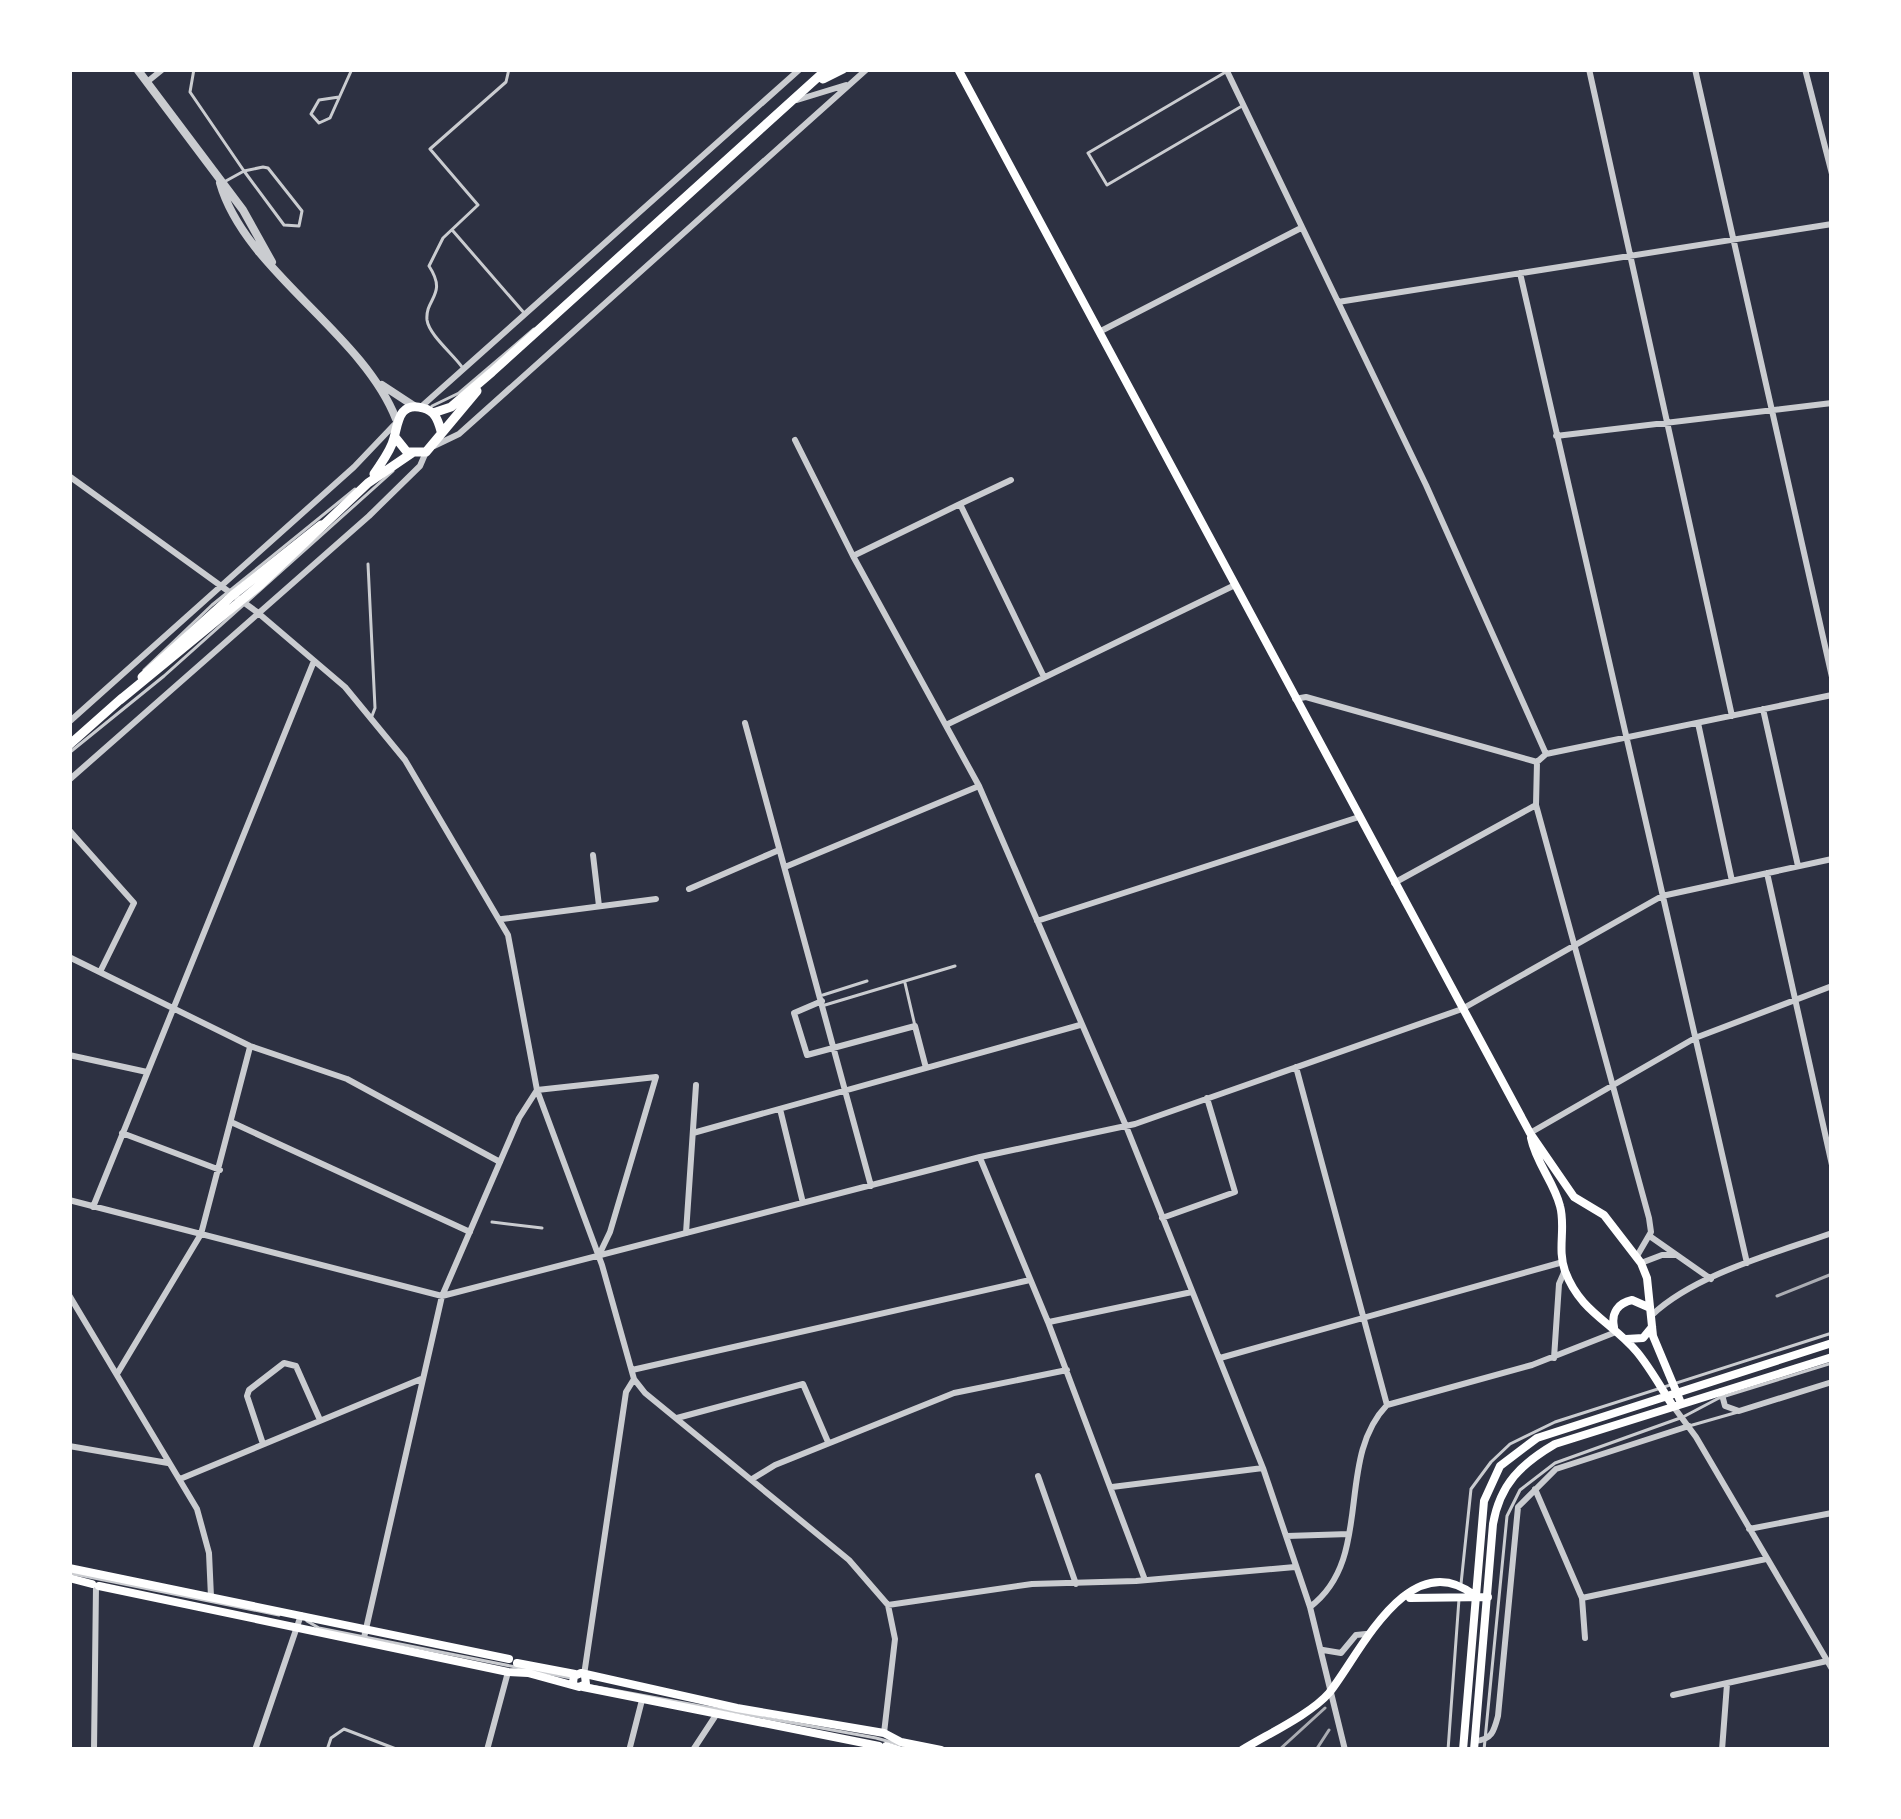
<svg xmlns="http://www.w3.org/2000/svg" width="1901" height="1819" font-family="'Libre Baskerville',serif">
	<style>
		.lines { fill: none; stroke-linecap: round; stroke-linejoin: round }
		.service { stroke: #caccd0; stroke-width: 3 }
		.minor { stroke: #caccd0; stroke-width: 6 }
		.tertiary { stroke: #caccd0; stroke-width: 8 }
		.secondary { stroke: #fff; stroke-width: 8 }
		.primary { stroke: #fff; stroke-width: 9 }
		.rail { stroke: #abadb3; stroke-width: 3 }
	</style>
	<rect width="100%" height="100%" fill="#2d3142"/>
	<g class="lines">
		<!-- service -->
		<path class="service" d="M194,69L190,92L244,171L224,182
			M1224,73L1088,153L1107,185L1242,106
			M339,97L319,100L311,114L319,123L330,118L352,69
			M263,167L268,168L302,211L299,226L284,225L244,171Z
			M453,231L525,314
			M462,367C454,355 429,335 427,320C425,298 448,295 429,266L443,238L478,205L430,149L506,82L509,69
			M432,406L459,393L534,329
			M368,564L375,708L372,716
			M144,670L212,605L355,489
			M69,753L164,676L393,471
			M905,983L915,1026
			M823,995L867,981
			M825,1005L955,966
			M492,1222L542,1228
			M1689,1426L1738,1412
			M69,1573L279,1615
			M1461,1584L1471,1489L1491,1462L1510,1444L1555,1422L1832,1333
			M307,1621L319,1628L571,1678
			M586,1685L876,1738L919,1750
			M327,1750L331,1738L344,1729L396,1749
			M1448,1750L1459,1599
			M1484,1750L1507,1516L1520,1490L1555,1463L1683,1417L1719,1398L1832,1363"/>
		<!-- minor -->
		<path class="minor" d="M1226,69L1426,485L1546,754
			M1589,69L1732,716
			M1695,69L1832,677
			M1805,69L1832,174
			M147,82L163,69
			M797,100L846,85
			M1520,273L1747,1263
			M1338,302L1832,224
			M1099,332L1301,228
			M422,406L800,69
			M1556,436L1832,403
			M795,440L853,556L979,786L1126,1126L1263,1468L1310,1607L1345,1750
			M434,446L459,434L867,69
			M69,476L257,612L345,687L405,760L508,935L537,1090L602,1265L634,1379L645,1393L849,1560L888,1605L895,1639L884,1733
			M960,504L1011,480
			M853,556L960,504L1044,677
			M1295,699L1306,697L1537,762
			M1763,709L1798,866
			M69,722L354,467L394,425
			M745,723L871,1186
			M1698,723L1732,881
			M948,724L1235,585
			M69,780L369,516L420,466L426,452
			M69,830L134,903L100,972
			M593,855L599,906
			M785,867L979,786
			M1767,873L1832,1165
			M1394,883L1536,805
			M689,889L779,850
			M502,919L656,899
			M1037,921L1359,817
			M69,957L250,1046L347,1079L500,1162
			M822,1001L794,1013L807,1055L915,1026L926,1068
			M69,1055L147,1072
			M1296,1067L1387,1405
			M537,1090L656,1077L610,1232L599,1255
			M780,1109L803,1203
			M231,1122L470,1232
			M122,1133L220,1170
			M693,1133L1080,1025
			M1530,1133L1695,1038L1832,986
			M980,1158L1048,1322L1145,1580
			M69,1200L442,1296L980,1157L1135,1124L1462,1009L1662,896L1832,859
			M93,1207L314,661
			M1162,1218L1235,1192L1207,1098
			M686,1233L696,1085
			M1651,1237L1711,1279
			M1637,1256L1651,1232L1649,1218L1536,805L1537,762L1546,754L1832,695
			M1641,1263L1662,1255H1676
			M69,1295L197,1509L209,1553L211,1597
			M1652,1315C1695,1274 1776,1253 1832,1233
			M1049,1322L1192,1292
			M1220,1358L1563,1262
			M1554,1358L1559,1284L1565,1270
			M632,1370L1030,1280
			M117,1374L201,1234L250,1047
			M1721,1391L1725,1406L1739,1411L1832,1382
			M1673,1406L1696,1437L1832,1669
			M677,1418L803,1384L828,1442
			M263,1444L247,1396L249,1390L284,1363L296,1366L320,1420
			M69,1446L168,1463
			M1038,1476L1076,1584
			M180,1479L421,1379
			M752,1479L775,1465L954,1393L1067,1370
			M1112,1487L1263,1468
			M1535,1489L1582,1598L1585,1638
			M1749,1529L1832,1513
			M1287,1536L1349,1534
			M1582,1598L1766,1559
			M888,1605L1032,1584L1136,1581L1295,1567
			M1310,1607C1375,1558 1334,1460 1387,1405L1532,1365L1616,1332
			M363,1642L442,1296L519,1118L537,1090
			M1323,1650L1341,1653L1356,1635L1366,1634
			M584,1675L626,1392L634,1379
			M1673,1695L1827,1661
			M1475,1741C1492,1740 1494,1731 1498,1716L1518,1507L1556,1469L1689,1426
			M630,1747L642,1700
			M94,1750L96,1586
			M255,1750L301,1615
			M397,1750H399
			M487,1750L508,1672
			M693,1750L716,1715
			M1722,1750L1727,1684"/>
		<!-- tertiary -->
		<path class="tertiary" d="M137,69L243,210L272,262
			M220,183C245,271 362,332 396,419
			M382,385L414,406"/>
		<!-- secondary -->
		<path class="secondary" d="M958,69L1530,1133L1574,1197L1604,1215L1641,1263L1647,1278L1653,1336L1681,1403
			M1531,1138C1536,1163 1554,1182 1560,1206C1566,1227 1557,1249 1565,1271C1580,1312 1612,1322 1637,1352C1651,1369 1661,1388 1673,1406
			M1614,1327C1611,1313 1618,1303 1632,1300L1648,1307
			M1626,1339L1643,1338L1652,1327
			M69,1568L509,1659
			M69,1578L92,1584
			M99,1586L508,1672L528,1673L579,1687L586,1684L585,1676
			M1410,1598L1488,1597
			M517,1663L575,1674
			M573,1683L574,1676L581,1673L737,1708L884,1733L901,1742L941,1750
			M583,1687L879,1746
			M886,1746L899,1750
			M1242,1750C1266,1735 1311,1714 1329,1693C1359,1656 1408,1544 1474,1595
			M1463,1750L1484,1501L1500,1466L1537,1438L1832,1343
			M1474,1750L1493,1524C1500,1484 1521,1464 1555,1444L1832,1357"/>
		<!-- primary -->
		<path class="primary" d="M823,79L843,69
			M433,413L451,407L492,372L827,69
			M395,437L407,452H426L477,391
			M374,474C381,463 391,451 394,438C398,423 399,401 423,408C435,411 438,420 441,431
			M142,677L233,595L321,525
			M120,700L260,585L368,483L412,453
			M69,745L122,698"/>
		<!-- rail -->
		<path class="rail" d="M1777,1296L1832,1274
			M1279,1750L1325,1708
			M1316,1750L1329,1730"/>
	</g>
	<!-- border -->
	<rect width="1901" height="1819" fill="none" stroke="#ffffff" stroke-width="144"/>
</svg>
